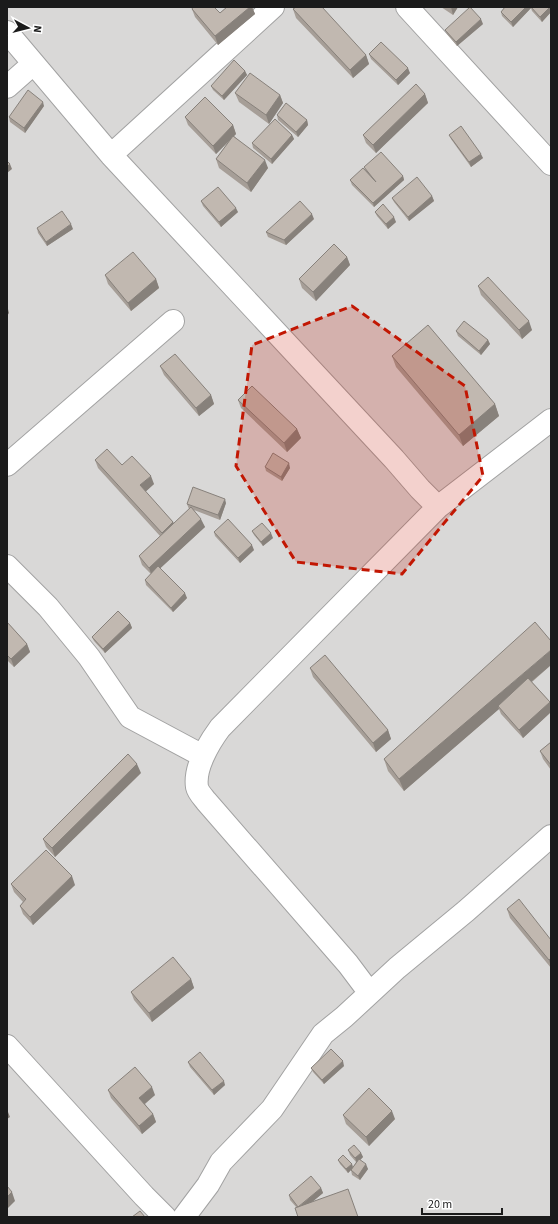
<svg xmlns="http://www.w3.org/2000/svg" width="558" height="1224" font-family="'Source Sans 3',sans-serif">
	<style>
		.residential { fill: #d9d8d7 }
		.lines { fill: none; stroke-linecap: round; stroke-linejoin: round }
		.minor-casing { stroke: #a2a2a2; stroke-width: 24 }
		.minor { stroke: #fff; stroke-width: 22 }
		.wall { fill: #a69e97 }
		.shaded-wall { fill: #87817b }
		.building { fill: #c1b8b0; stroke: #87817b }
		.marked { fill: #c21703; fill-opacity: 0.2; stroke: #c21703; stroke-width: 3; stroke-dasharray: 8 5; stroke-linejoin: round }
	</style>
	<rect width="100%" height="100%" fill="#ece9e0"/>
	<!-- residential -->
	<path class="residential" d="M7,7H551V1217H7Z"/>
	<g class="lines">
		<!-- minor casing -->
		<g class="minor-casing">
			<path id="minor" d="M407,7L551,164
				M7,32L111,155L394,459L420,489L438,507
				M7,87L33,64
				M111,155L273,7
				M7,465L173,321
				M7,566L48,607L89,657L130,717L203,756
				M369,992L348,964L206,801C203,797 198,792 197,787C194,768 209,743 220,728L438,507L551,420
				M7,1046L144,1196L165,1217
				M184,1217L208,1185L221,1162L272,1109L323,1034L344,1017L397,968L466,911L551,836"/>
		</g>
		<!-- minor -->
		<use href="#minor" class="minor"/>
	</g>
	<!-- wall -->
	<path class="wall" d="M227,7H252L255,14L218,45L195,17L192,9L220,13Z
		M441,7H458L453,15Z
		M505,7H551V12L542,22L532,11L531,8L513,27L502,16L501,12Z
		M293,9L366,55L369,64L353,78L296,18Z
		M483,24L457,46L447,34L445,30Z
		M369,54L410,73L398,85L371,59Z
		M245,71L247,75L224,100L213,90L211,86Z
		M235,93L280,95L283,103L269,124L239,102Z
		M425,94L428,103L376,153L366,143L363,135Z
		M44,106L25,133L10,122L9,117Z
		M277,115L307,120L308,125L298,137L278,120Z
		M185,117L233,125L236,134L234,136L268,168L251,192L219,168L216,159L229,141L216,154L188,125Z
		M292,135L294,139L272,164L253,148L252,143Z
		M449,135L483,158L471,167L451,139Z
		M364,167L403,176L404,180L374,207L352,185L350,180L366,171Z
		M432,196L434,201L409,221L394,202L392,198Z
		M201,201L238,212L221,227L203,206Z
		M375,212L396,222L388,229L377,216Z
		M314,219L286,245L268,237L266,232Z
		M37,228L73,229L47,246L38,233Z
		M347,257L350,265L316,301L302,288L299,279Z
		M105,275L156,279L159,288L131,311L108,284Z
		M478,286L532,330L522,339L481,295Z
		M456,331L488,340L490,344L481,355L458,336Z
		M392,356L495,404L499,416L463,446L396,367Z
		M160,366L211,395L214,404L199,416L164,375Z
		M238,400L297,429L301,438L287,452L241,408Z
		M95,460L122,465L154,484L145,492L174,523L189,509L187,504L226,503L220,520L194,510L205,527L160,568L187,598L173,612L146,585L145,580L151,574L142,565L139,556L160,536L98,468Z
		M265,467L290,468L282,481L266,471Z
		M252,531L273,538L263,546L254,535Z
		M214,532L254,550L240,563L215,536Z
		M7,622L27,644L30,652L14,667L7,660Z
		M130,623L132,628L105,653L94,641L92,637Z
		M551,665L532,682L550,702L551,704V712L523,738L501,714L499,709L404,791L388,771L384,759Z
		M310,668L388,730L391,739L376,752L313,677Z
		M551,742V770L543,759L540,751Z
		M141,773L55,857L46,847L43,839Z
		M11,884L75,885L33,925L23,914L20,906L23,902L14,892Z
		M507,909L551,940V968L510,918Z
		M191,979L194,988L152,1022L134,1000L131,992Z
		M188,1062L225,1085L214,1095L190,1067Z
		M344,1066L324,1084L313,1072L311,1068Z
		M108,1090L155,1095L145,1104L153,1114L156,1122L142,1134L111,1098Z
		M343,1115L395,1119L369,1146L346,1124Z
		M348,1150L361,1153L363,1157L360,1160L368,1169L360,1180L352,1175L351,1170L348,1173L340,1164L338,1160L352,1164L353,1167L356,1162L350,1155Z
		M321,1188L323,1193L312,1202L297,1208L290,1200L289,1195Z"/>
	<!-- shaded-wall -->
	<path class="shaded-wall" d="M250,7H252L255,14L218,45L215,36Z
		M451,7H458L453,15Z
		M526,7H531V8L513,27L511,22Z
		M550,7H551V12L542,22L540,17Z
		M481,19L483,24L457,46L456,42Z
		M366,55L369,64L353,78L350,70Z
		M408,68L410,73L398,85L396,80Z
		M245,71L247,75L224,100L222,96Z
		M425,94L428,103L376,153L373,145Z
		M280,95L283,103L269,124L266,115Z
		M43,102L44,106L25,133L24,128Z
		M307,120L308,125L298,137L296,132Z
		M233,125L236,134L216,154L213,146Z
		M292,135L294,139L272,164L271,159Z
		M481,154L483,158L471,167L469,162Z
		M265,160L268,168L251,192L247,183Z
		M10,164L12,169L7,173V167Z
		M403,176L404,180L374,207L373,203Z
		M432,196L434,201L409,221L408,217Z
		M236,208L238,212L221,227L219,222Z
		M312,214L314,219L286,245L284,240Z
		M394,217L396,222L388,229L386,224Z
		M71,224L73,229L47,246L46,242Z
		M347,257L350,265L316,301L313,292Z
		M156,279L159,288L131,311L128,303Z
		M7,309H8L9,313L7,316Z
		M529,321L532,330L522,339L519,330Z
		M488,340L490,344L481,355L479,351Z
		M211,395L214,404L199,416L196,408Z
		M495,404L499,416L463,446L459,435Z
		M297,429L301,438L287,452L284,443Z
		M289,463L290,468L282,481L281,477Z
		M151,476L154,484L143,494L140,485Z
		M225,499L226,503L220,520L218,515Z
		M201,519L205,527L152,576L149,568Z
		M173,522L177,531L165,542L162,533Z
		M271,533L273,538L263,546L261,542Z
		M252,545L254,550L240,563L238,558Z
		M185,593L187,598L173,612L171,608Z
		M130,623L132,628L105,653L103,649Z
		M27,644L30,652L14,667L11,659Z
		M551,650V665L500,708L498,706L499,709L404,791L399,779Z
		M550,702L551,704V712L523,738L519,730Z
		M388,730L391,739L376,752L373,743Z
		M137,764L141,773L55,857L52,848Z
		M72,876L75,885L33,925L30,917Z
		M551,958V967L549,960Z
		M191,979L194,988L152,1022L149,1013Z
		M343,1061L344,1066L324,1084L322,1080Z
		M224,1081L225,1085L214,1095L212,1090Z
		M152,1087L155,1095L142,1106L139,1098Z
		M392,1111L395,1119L369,1146L366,1137Z
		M8,1112L10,1117L7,1119V1113Z
		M153,1114L156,1122L142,1134L139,1126Z
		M361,1153L363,1157L357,1163L355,1158Z
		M352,1164L353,1168L348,1173L346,1169Z
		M366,1164L368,1169L360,1180L358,1176Z
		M321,1188L323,1193L300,1212L299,1207Z
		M12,1192L15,1201L7,1209V1197Z"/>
	<!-- building -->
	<path class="building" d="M193,7H214L220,13L227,7H250L215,36L192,9Z
		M296,7H322L366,55L350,70L293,9Z
		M470,7L481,19L456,42L445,30Z
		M505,7H526L511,22L501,12Z
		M531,7H550L540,17Z
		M381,42L408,68L396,80L369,54Z
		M234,60L245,71L222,96L211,86Z
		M250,73L280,95L266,115L235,93Z
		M416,84L425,94L373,145L363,135Z
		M28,90L43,102L24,128L9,117Z
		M205,97L233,125L213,146L185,117Z
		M286,103L307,120L296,132L277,115Z
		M275,119L292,135L271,159L252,143Z
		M461,126L481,154L469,162L449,135Z
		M233,136L265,160L247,183L216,159Z
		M381,152L403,176L373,203L350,180L363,168L376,182L364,167Z
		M7,161L10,164L7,167Z
		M417,177L432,196L408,217L392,198Z
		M218,187L236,208L219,222L201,201Z
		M300,201L312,214L284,240L266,232Z
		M383,204L394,217L386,224L375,212Z
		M62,211L71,224L46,242L37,228Z
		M334,244L347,257L313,292L299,279Z
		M133,252L156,279L128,303L105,275Z
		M488,277L529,321L519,330L478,286Z
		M464,321L488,340L479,351L456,331Z
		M428,325L495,404L459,435L392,356Z
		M175,354L211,395L196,408L160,366Z
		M252,386L297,429L284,443L238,400Z
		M107,449L122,465L132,456L151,476L140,485L173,522L162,533L95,460Z
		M273,453L289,463L281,477L265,467Z
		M193,487L225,499L218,515L187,504Z
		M191,507L201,519L149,568L139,556Z
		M228,519L252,545L238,558L214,532Z
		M262,523L271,533L261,542L252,531Z
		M158,566L185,593L171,608L145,580Z
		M118,611L130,623L103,649L92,637Z
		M7,622L27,644L11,659L7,655Z
		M535,622L551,641V650L399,779L384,759Z
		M325,655L388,730L373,743L310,668Z
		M528,678L550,702L519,730L498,706Z
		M551,742V765L540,751Z
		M128,754L137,764L52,848L43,839Z
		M46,850L72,876L30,917L20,906L26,899L11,884Z
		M519,899L551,940V958L549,960L507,909Z
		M173,957L191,979L149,1013L131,992Z
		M331,1049L343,1061L322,1080L311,1068Z
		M200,1052L224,1081L212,1090L188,1062Z
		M135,1067L152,1087L139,1098L153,1114L139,1126L108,1090Z
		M369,1088L392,1111L366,1137L343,1115Z
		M354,1145L361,1153L355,1158L348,1150Z
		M343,1155L352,1164L346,1169L338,1160Z
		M359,1159L366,1164L358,1176L351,1170Z
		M311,1176L321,1188L298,1207L289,1195Z
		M7,1186L12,1192L7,1197Z
		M348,1189L358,1217H298L295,1208Z
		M140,1211L145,1217H132Z"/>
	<!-- marked area -->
	<path class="marked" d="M352,306L465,386L483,476L402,574L296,562L236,466L252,345Z"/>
	<!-- border -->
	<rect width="558" height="1224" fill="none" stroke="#1b1b1b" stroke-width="16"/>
	<!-- north arrow -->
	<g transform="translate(28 28) rotate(97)" stroke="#ffffff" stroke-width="3" paint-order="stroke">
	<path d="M0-3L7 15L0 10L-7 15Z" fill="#1b1b1b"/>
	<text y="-6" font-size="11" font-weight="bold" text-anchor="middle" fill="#1b1b1b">N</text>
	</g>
	<!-- scale -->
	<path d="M422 1208v6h80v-6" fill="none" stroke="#1b1b1b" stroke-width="2"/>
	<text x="428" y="1208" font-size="12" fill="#1b1b1b" stroke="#ffffff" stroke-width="3" paint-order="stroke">20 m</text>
</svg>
